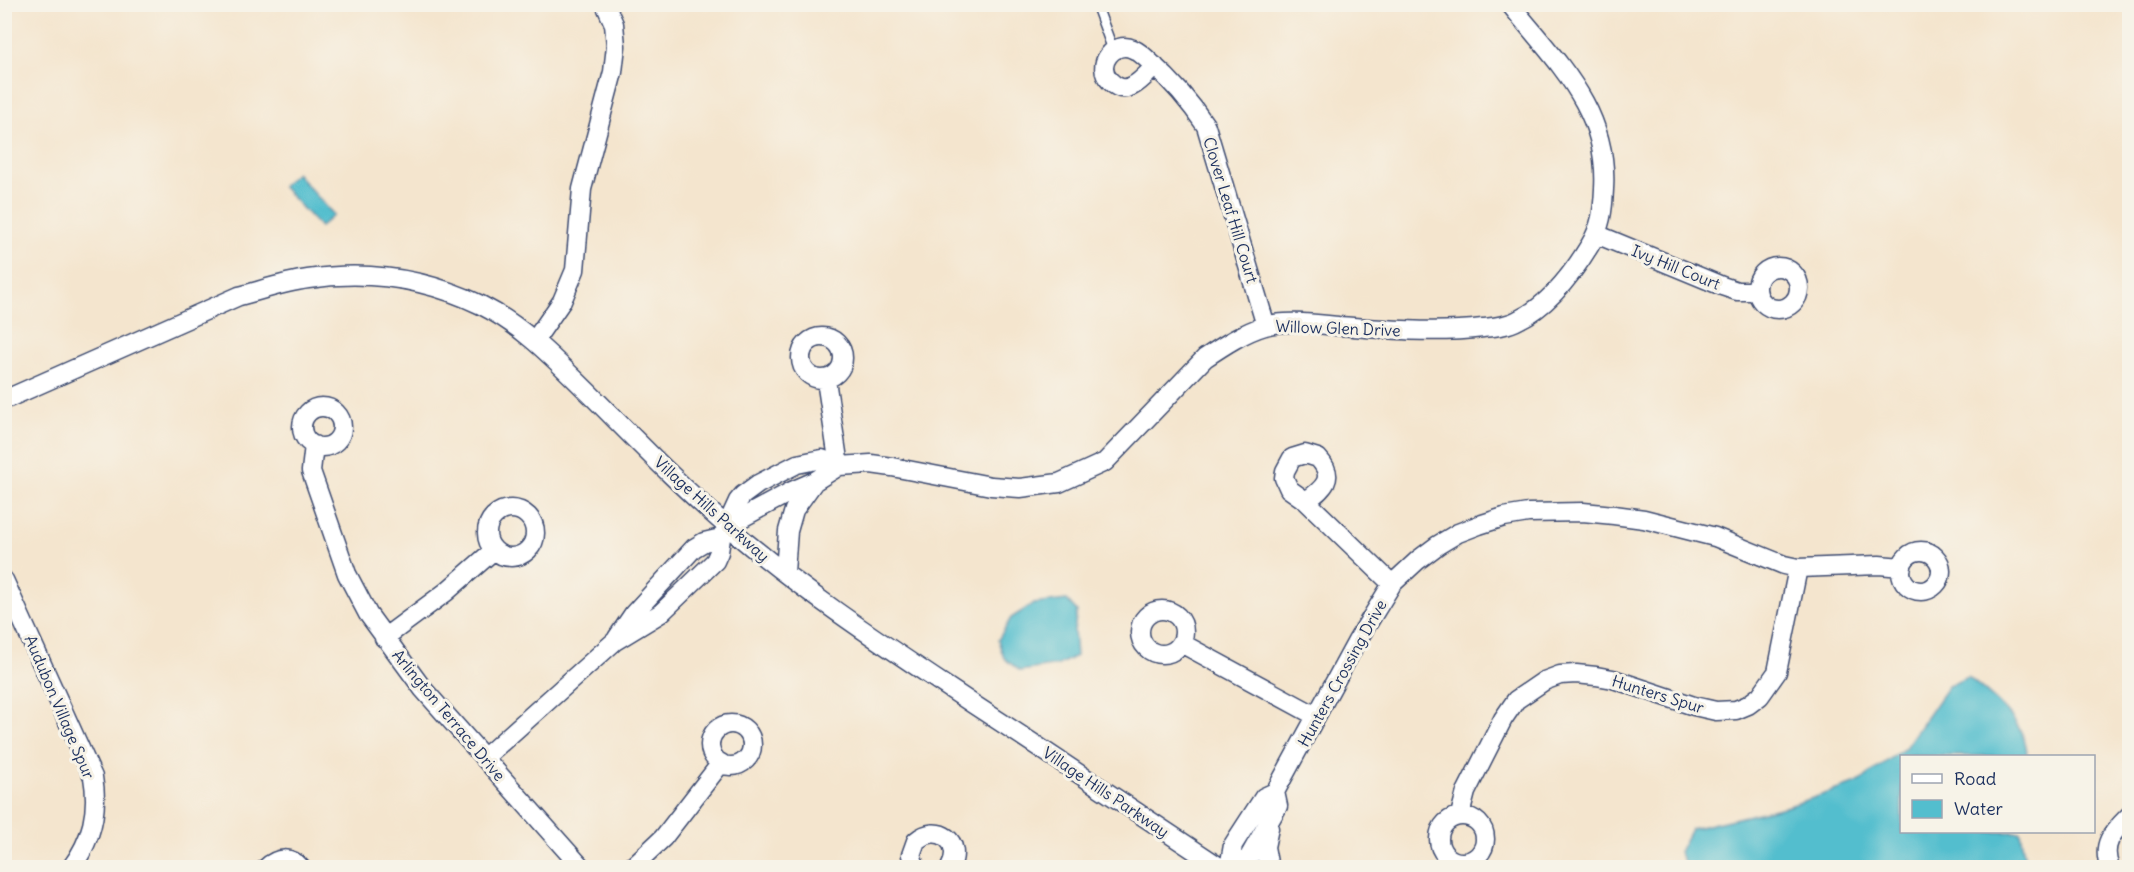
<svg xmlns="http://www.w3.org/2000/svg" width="2134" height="872" font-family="Delius,sans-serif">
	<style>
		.water { fill: #53bece; stroke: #377696; stroke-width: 1.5 }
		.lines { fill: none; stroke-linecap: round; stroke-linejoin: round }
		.service-casing { stroke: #3c4a6f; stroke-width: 12 }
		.minor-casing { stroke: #3c4a6f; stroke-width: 21 }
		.service { stroke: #fff; stroke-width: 9 }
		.minor { stroke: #fff; stroke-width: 18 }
		.labels { text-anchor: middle; stroke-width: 6; stroke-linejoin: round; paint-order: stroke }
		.street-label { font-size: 16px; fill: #1b2f5e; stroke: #f7f3e8 }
	</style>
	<rect width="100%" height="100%" fill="#f7f3e8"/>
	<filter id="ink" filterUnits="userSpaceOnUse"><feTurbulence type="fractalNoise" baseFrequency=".0167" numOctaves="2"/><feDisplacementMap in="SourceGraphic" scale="12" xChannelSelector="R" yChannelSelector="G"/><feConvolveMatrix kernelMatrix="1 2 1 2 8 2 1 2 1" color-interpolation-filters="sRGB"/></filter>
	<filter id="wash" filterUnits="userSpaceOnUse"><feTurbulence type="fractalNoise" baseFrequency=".008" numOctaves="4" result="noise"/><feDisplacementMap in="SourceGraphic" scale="24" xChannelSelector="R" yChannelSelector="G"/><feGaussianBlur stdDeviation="1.35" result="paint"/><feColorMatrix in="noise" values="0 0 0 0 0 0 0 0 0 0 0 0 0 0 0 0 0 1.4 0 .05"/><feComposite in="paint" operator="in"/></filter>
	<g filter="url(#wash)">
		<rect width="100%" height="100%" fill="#f4e5ce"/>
		<!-- water -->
		<path class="water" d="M296,173L334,215L320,227L282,186Z
			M1067,600L1077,611L1074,630L1076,656L1058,665L1020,671L1004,658L998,640L1011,618L1033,604Z
			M1968,677C1992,697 2027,722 2027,756H1902V832H2020L2026,867L1922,868L1912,862L1885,868L1687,867L1679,852L1691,829L1789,806L1857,783L1905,748L1948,686Z"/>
	</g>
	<g filter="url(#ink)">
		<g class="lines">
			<!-- service casing -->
			<g class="service-casing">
				<path id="service" d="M1096,4L1113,50"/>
			</g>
			<!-- minor casing -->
			<g class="minor-casing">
				<path id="minor" d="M1155,66C1142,79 1127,99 1110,81C1094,65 1114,40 1133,49C1140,52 1146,58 1151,63C1173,82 1190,102 1206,126L1266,326
					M1596,234L1722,286L1737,291H1757
					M1757 288a21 21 0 1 1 42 0a21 21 0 1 1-42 0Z
					M801 358a21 21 0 1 1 42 0a21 21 0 1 1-42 0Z
					M535,340L562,301L575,270L582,189L613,72L616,46L614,24L605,4
					M4,400L239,296C262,290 285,282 308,279C368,270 427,279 481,305C525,327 557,362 591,395C636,440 680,486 728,527C804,593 889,648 973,704C1056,758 1138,813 1221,868
					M302 427a20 20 0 1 1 40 0a20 20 0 1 1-40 0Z
					M314,445L311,471L347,574L368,614L423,689L582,868
					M1306,501C1323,489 1337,478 1318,458L1305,454L1292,458L1285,471L1284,478L1289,489L1306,501L1392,584
					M487 533a24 24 0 1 1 48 0a24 24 0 1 1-48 0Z
					M727,526L792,491L815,481L839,466L871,464L892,467L991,486L1020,488L1059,483L1105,462L1205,358C1223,346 1244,332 1265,326C1286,320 1316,324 1338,326C1386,329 1434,334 1483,328C1494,327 1508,326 1518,320C1548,306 1573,273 1590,245C1601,227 1603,211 1604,189C1609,109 1556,62 1510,4
					M1901 571a20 20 0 1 1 40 0a20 20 0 1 1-40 0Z
					M785,572L788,531L794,510L814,482
					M4,580L93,777C99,811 92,840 71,868
					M1140 632a22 22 0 1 1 44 0a22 22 0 1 1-44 0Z
					M384,638L446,592L494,550
					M617,638L634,613L694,548L704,542L721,538
					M1181,643L1316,716
					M710 745a21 21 0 1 1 42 0a21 21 0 1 1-42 0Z
					M484,758L615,641L661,613L715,561L719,552L721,538L738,501L743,495L758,484L797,464L822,459L839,466L826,380
					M1460,815L1466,792L1503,719L1516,700L1544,681L1560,675L1576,674L1596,676L1613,679L1694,706L1716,711L1736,710L1748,705L1760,696L1777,672L1798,568
					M1439 839a23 23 0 1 1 46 0a23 23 0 1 1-46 0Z
					M1269,828L1265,847L1269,868
					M266,868C277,857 291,856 301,868
					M631,868L663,838L721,763
					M916,868L911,855L916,841C938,822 964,842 950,868
					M1229,868L1233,845L1238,837L1264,797L1275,792
					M1235,868L1249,857L1278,806L1275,792L1357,641L1392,584L1418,560L1438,545L1458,533L1479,525L1504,517L1528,513L1583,512L1614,515L1644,519L1715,537L1784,565L1798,568L1879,565L1902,567
					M2110,868C2100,843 2114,831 2130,815"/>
			</g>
			<!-- service -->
			<use href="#service" class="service"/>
			<!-- minor -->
			<use href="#minor" class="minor"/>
		</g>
	</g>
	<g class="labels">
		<!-- street labels -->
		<g class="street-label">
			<text transform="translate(1231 210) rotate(73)" y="6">Clover Leaf Hill Court</text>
			<text transform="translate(1676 267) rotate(22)" y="6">Ivy Hill Court</text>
			<text transform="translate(1338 328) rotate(2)" y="6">Willow Glen Drive</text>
			<text transform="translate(712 509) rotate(42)" y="6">Village Hills Parkway</text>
			<text transform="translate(1342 673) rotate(-61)" y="6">Hunters Crossing Drive</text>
			<text transform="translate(1658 694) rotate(17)" y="6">Hunters Spur</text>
			<text transform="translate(60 707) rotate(67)" y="6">Audubon Village Spur</text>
			<text transform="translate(449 715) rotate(50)" y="6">Arlington Terrace Drive</text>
			<text transform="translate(1106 792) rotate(34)" y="6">Village Hills Parkway</text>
		</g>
	</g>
	<!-- margin -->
	<rect width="2134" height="872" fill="none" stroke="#f7f3e8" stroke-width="24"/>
	<!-- legend -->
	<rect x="1900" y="755" width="195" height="78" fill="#f7f3e8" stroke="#9fa5b1" stroke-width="1.5"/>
	<rect x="1912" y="774" width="30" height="9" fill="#ffffff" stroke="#9fa5b1" stroke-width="1.5"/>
	<text x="1954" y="785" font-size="18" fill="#1b2f5e">Road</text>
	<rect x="1912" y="800" width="30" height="18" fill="#53bece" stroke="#9fa5b1" stroke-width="1.5"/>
	<text x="1954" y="815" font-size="18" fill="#1b2f5e">Water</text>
</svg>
